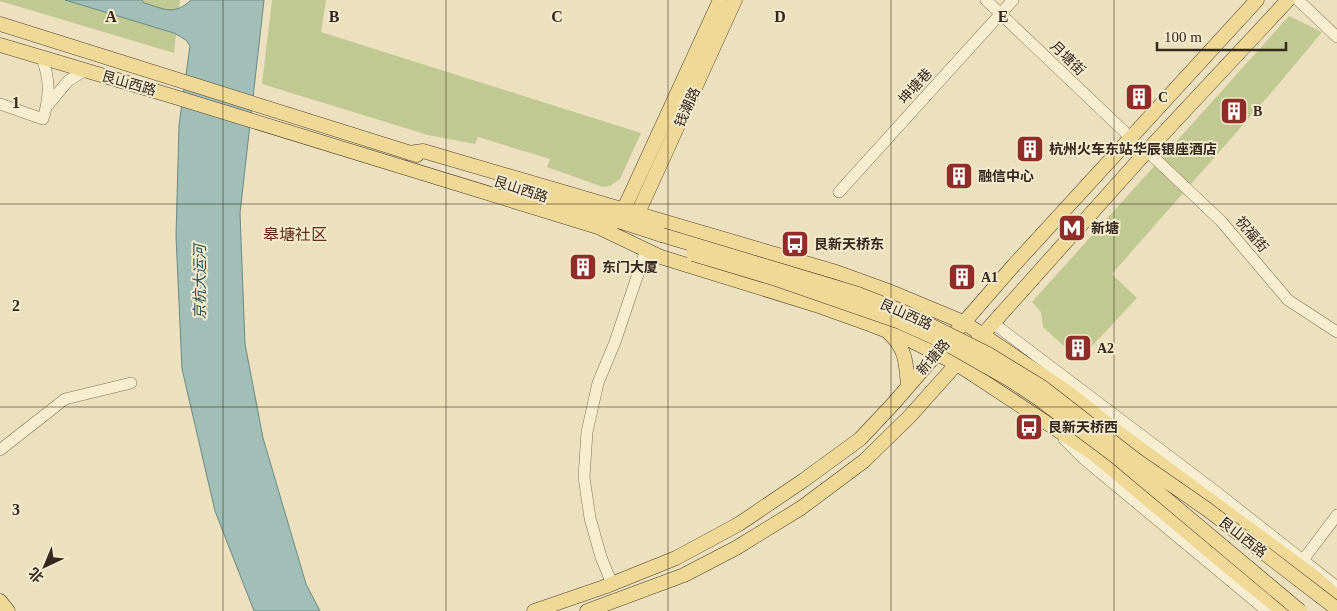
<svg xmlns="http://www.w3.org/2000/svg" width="1337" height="611" font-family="'Times New Roman','Noto Sans SC',serif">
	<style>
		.green { fill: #c1c993 }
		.water { fill: #a1beb7; stroke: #698b84 }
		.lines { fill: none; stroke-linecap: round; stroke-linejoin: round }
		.minor-casing { stroke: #847157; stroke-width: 12 }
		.major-casing { stroke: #513f2c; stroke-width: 15 }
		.minor { stroke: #f7eed1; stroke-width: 11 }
		.major { stroke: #f0d896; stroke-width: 14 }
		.major-bridge-casing { stroke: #513f2c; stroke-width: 15; stroke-linecap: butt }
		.major-bridge { stroke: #f0d896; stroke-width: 14 }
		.grid { fill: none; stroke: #33281c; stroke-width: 1; stroke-opacity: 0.55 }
		.labels { text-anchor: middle; stroke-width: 4; stroke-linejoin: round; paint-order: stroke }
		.street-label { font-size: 14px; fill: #33281c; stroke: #f4eacd }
		.poi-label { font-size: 14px; font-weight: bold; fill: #33281c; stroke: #f4eacd; text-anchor: start }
		.water-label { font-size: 15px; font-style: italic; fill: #2b5352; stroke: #f4eacd }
		.quarter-label { font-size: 16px; fill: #5f2d1c; stroke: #f4eacd }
		.grid-label { font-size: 16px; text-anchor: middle; font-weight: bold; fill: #33281c; stroke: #f4eacd; stroke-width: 4; stroke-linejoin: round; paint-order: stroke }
	</style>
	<rect width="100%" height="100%" fill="#ece0be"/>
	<!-- green -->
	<path class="green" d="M0,0H180L174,53L0,1Z
		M272,0H326L321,32L641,133L620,179L610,186L603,187L547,167L550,159L478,137L475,144L428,135L262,84Z
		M1289,16L1322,32L1277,86L1112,274L1137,298L1079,360L1043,327L1041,312L1032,302Z"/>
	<!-- water -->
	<path class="water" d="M65,0H142L144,3C165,9 174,16 191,0H264L240,213L245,344L263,438L306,584L320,611H254L215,511L182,369L176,236L179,125L190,46L186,40L174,33Z"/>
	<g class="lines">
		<!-- minor casing -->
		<g class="minor-casing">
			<path id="minor" d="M986,0L1130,137
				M1298,0L1337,37
				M0,104L43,119C50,96 50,80 42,58
				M48,105L68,81L84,71
				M1147,151L1221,221L1288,300L1337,332
				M839,192L1013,0
				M993,323L1215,491L1337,587
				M1064,439L1084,459L1267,611
				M0,450L65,399L131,383
				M1303,560L1337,515
				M612,584L601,557L590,518L584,477L587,432L598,383L615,342L646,250"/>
		</g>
		<!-- major casing -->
		<g class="major-casing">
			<path id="major" d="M0,24L417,155
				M0,45L175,97L611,231
				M409,153L423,151L836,272L886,290L963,322L983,335L1070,394L1116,431L1314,577L1337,597
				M523,190L662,235
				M624,209L720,0
				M638,213L735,0
				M602,229L661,257L816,305L869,324L908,339L957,364L1094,454L1231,569L1283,611
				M889,333C907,350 906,364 908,387
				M0,601L8,611
				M534,611L604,587L676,558L739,524L804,480L860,439L893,404L1014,265L1257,0
				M587,611L684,575L736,548L801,508L864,461L910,416L1147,151L1288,0"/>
		</g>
		<!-- minor -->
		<use href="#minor" class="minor"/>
		<!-- major -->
		<use href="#major" class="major"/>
		<!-- major-bridge casing -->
		<g class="major-bridge-casing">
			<path id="major-bridge" d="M662,235L858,294L904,312L988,354L1042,387L1136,460L1208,510L1337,609
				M693,254L773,278L900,322L938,339L1012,381L1039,399L1115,456L1300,611"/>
		</g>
		<!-- major-bridge -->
		<use href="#major-bridge" class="major-bridge"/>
	</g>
	<!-- grid -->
	<path class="grid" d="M223,0V611M446,0V611M668,0V611M891,0V611M1114,0V611M0,204H1337M0,407H1337"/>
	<!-- icons -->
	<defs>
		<g id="building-square" transform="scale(1.4375)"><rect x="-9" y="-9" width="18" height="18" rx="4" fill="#912d29" stroke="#f4eacd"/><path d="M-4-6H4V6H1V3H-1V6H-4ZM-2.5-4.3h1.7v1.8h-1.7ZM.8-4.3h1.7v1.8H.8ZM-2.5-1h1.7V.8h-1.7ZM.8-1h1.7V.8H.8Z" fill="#fff"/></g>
		<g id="metro-square" transform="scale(1.4375)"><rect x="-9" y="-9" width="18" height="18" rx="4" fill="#912d29" stroke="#f4eacd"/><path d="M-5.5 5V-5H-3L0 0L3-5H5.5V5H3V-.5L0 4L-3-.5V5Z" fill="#fff"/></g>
		<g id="bus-square" transform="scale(1.4375)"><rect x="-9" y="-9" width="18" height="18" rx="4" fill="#912d29" stroke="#f4eacd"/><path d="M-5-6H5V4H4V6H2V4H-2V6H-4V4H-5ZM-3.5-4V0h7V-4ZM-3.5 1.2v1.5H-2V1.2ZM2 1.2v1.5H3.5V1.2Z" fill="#fff"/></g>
	</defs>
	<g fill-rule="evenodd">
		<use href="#building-square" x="1139" y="97"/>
		<use href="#building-square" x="1234" y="111"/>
		<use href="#building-square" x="1030" y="149"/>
		<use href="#building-square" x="959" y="176"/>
		<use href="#metro-square" x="1072" y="228"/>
		<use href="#bus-square" x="795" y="244"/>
		<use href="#building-square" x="583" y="267"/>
		<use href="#building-square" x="962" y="277"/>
		<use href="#building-square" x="1078" y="348"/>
		<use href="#bus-square" x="1029" y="427"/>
	</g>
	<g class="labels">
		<!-- street labels -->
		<g class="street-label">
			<text transform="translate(1068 58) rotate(44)" y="5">月塘街</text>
			<text transform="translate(129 83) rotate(16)" y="5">艮山西路</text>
			<text transform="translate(915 86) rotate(-48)" y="5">坤塘巷</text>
			<text transform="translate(687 107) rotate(-66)" y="5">钱潮路</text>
			<text transform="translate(521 189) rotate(18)" y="5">艮山西路</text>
			<text transform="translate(1252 234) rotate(50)" y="5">祝福街</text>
			<text transform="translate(906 314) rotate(24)" y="5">艮山西路</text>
			<text transform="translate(933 357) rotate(-49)" y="5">新塘路</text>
			<text transform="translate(1243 537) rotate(38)" y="5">艮山西路</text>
		</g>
		<!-- poi labels -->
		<g class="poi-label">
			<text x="1158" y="102">C</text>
			<text x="1253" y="116">B</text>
			<text x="1049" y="154">杭州火车东站华辰银座酒店</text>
			<text x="978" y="181">融信中心</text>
			<text x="1091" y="233">新塘</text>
			<text x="814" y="249">艮新天桥东</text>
			<text x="602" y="272">东门大厦</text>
			<text x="981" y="282">A1</text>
			<text x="1097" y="353">A2</text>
			<text x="1048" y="432">艮新天桥西</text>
		</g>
		<!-- water labels -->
		<g class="water-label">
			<text transform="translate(200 282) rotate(-90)" y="5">京杭大运河</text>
		</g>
		<!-- quarter labels -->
		<g class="quarter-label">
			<text x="295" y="240">皋塘社区</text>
		</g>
	</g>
	<g class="grid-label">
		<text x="111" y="22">A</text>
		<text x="334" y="22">B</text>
		<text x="557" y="22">C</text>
		<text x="780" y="22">D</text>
		<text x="1003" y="22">E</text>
		<text x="16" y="108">1</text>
		<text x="16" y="311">2</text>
		<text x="16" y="515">3</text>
	</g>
	<!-- north arrow -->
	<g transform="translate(45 566) rotate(224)" stroke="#f4eacd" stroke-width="4" paint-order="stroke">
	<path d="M0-4L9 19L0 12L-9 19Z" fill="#33281c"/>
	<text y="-8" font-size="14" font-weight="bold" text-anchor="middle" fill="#33281c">北</text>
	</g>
	<!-- scale -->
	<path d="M1157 42v8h129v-8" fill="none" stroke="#33281c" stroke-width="2.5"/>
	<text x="1164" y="42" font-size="15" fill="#33281c" stroke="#f4eacd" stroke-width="4" paint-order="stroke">100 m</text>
</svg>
